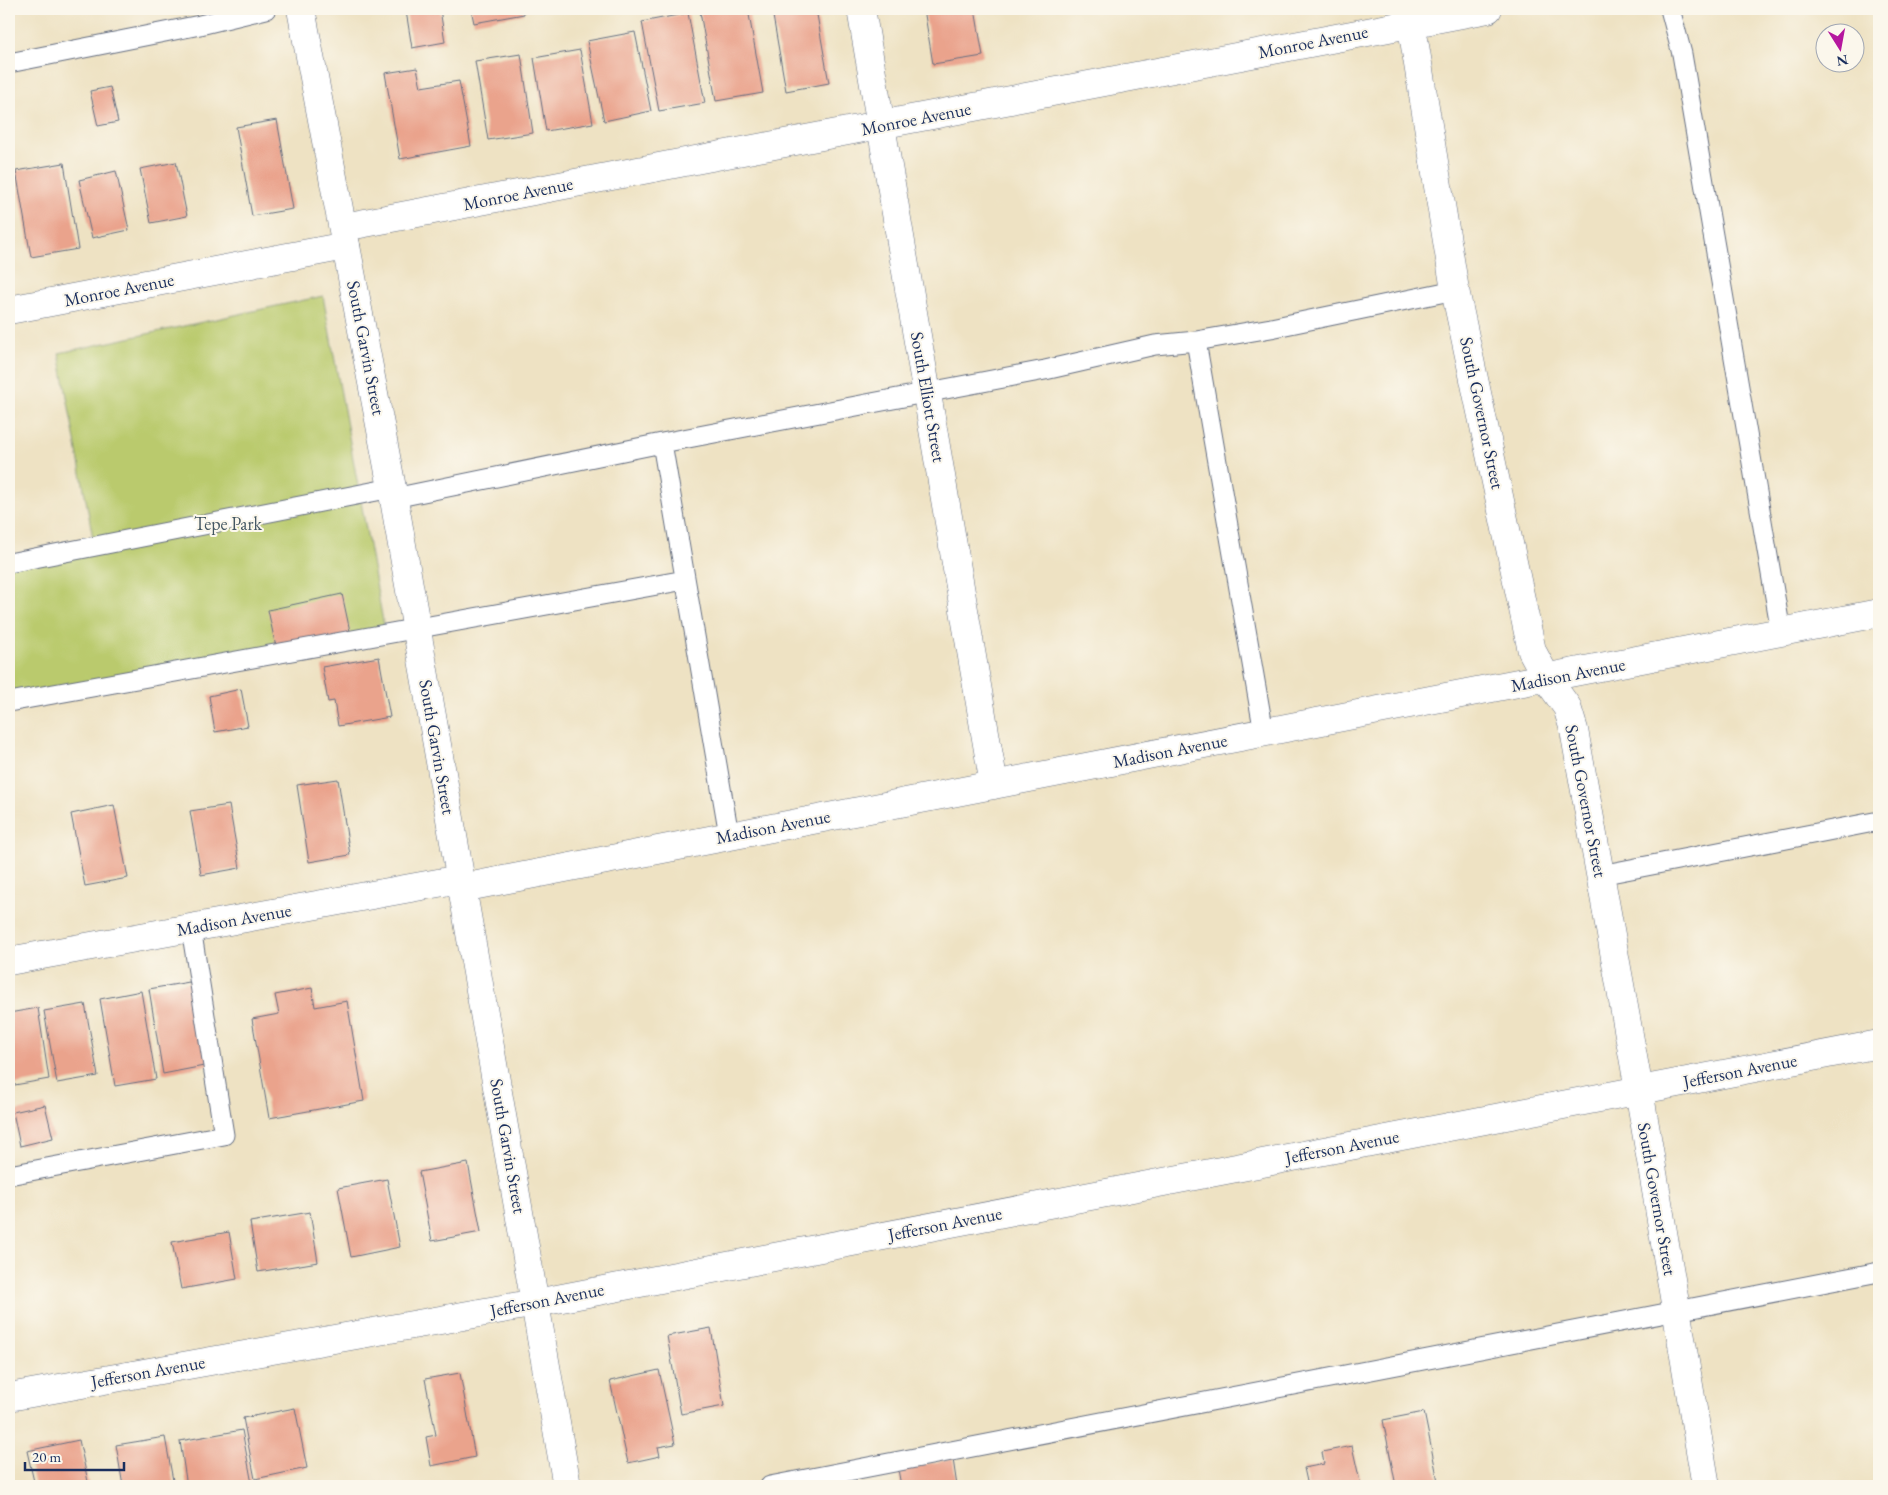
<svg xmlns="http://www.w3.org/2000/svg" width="1888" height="1495" font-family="'EB Garamond',serif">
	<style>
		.green { fill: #baca6d; stroke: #6a7c66 }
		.building { fill: #eaa38c }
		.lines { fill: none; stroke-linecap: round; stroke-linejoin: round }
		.service-casing { stroke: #656e81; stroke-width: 21 }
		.minor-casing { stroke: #656e81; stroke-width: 29 }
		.tertiary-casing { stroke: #656e81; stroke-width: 29 }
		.service { stroke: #fff; stroke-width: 19 }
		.minor { stroke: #fff; stroke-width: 28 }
		.tertiary { stroke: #fff; stroke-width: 28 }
		.labels { text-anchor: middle; stroke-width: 4; stroke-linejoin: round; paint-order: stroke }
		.street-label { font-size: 18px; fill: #1b2f5e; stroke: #fbf7ec }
		.park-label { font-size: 18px; fill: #435662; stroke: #fbf7ec }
	</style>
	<rect width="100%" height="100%" fill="#fbf7ec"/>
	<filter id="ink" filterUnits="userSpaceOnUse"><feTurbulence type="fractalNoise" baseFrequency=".02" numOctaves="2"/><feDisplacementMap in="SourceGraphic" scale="10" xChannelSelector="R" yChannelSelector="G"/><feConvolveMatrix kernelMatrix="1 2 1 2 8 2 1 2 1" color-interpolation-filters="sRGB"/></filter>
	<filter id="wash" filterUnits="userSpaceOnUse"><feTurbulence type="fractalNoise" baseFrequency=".0096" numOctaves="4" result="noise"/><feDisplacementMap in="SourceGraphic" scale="20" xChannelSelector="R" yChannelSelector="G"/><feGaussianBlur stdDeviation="1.12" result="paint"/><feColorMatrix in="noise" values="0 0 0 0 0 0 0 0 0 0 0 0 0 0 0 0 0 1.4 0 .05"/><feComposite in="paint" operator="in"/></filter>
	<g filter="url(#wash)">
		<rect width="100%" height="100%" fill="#eee2c3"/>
		<!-- green -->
		<path class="green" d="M323,296L385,632L9,702V565L95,549L59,353Z"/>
		<g id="blocks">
			<!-- building -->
			<path class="building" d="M420,9H440L445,42L412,48L406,11Z
				M471,9H523L524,14L474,23Z
				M716,9H748L763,93L716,101L700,12Z
				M816,9L829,83L786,91L773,16Z
				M924,9H975L983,56L933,64Z
				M688,13L705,103L659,111L642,22Z
				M635,32L651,111L604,121L587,41Z
				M580,50L593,123L546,131L534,58Z
				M521,54L533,133L488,140L475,61Z
				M417,68L421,87L459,81L471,146L400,159L385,73Z
				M110,87L118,122L98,126L90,91Z
				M277,120L293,209L252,216L236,127Z
				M176,162L187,216L151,223L140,169Z
				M64,163L78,249L31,257L16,171Z
				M116,171L129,230L92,238L79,180Z
				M342,594L351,636L277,652L268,610Z
				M379,657L390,717L338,726L334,701L328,702L322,667Z
				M241,689L248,726L215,732L209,696Z
				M338,779L350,855L309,862L297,785Z
				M114,805L128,878L85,886L71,814Z
				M229,805L240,868L201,875L190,811Z
				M195,981L209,1065L163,1074L149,989Z
				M312,988L315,1007L347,1001L364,1101L269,1118L252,1019L279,1014L275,995Z
				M141,991L156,1079L115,1086L100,999Z
				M85,1004L98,1076L57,1083L44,1011Z
				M38,1008L49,1079L9,1086V1013Z
				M45,1105L53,1138L20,1146L13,1112Z
				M468,1163L481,1232L432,1241L419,1172Z
				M387,1179L400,1247L351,1257L338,1188Z
				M310,1212L318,1262L258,1272L250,1222Z
				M229,1232L237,1279L181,1289L172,1242Z
				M711,1328L724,1406L681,1414L667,1336Z
				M659,1370L675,1444L658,1447L660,1456L628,1463L610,1381Z
				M460,1373L475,1457L431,1466L426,1437L436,1435L425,1379Z
				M295,1408L307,1468L255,1479L243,1418Z
				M1424,1412L1439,1486H1396L1383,1420Z
				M242,1430L252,1484L240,1486H187L180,1441Z
				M165,1437L174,1486H123L116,1445Z
				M79,1440L89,1486H35L27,1451Z
				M1352,1446L1361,1486H1308L1304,1468L1324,1464L1322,1452Z
				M953,1459L957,1486H901L898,1469Z"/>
		</g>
	</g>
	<g filter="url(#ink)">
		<use href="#blocks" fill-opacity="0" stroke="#656e81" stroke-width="1"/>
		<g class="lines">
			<!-- service casing -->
			<g class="service-casing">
				<path id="service" d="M1670,9L1682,54L1781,632
					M9,63L200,25L266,9
					M1196,341L1264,733
					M662,443L729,835
					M394,498L662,443L1045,370L1155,345L1196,341L1271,328L1455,290
					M9,563L392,488
					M9,702L685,580
					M1600,875L1879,821
					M9,1175L224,1135L191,928
					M770,1486L1879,1272"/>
			</g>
			<!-- minor casing -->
			<g class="minor-casing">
				<path id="minor" d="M861,9L994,785
					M344,227L1488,9
					M9,310L346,246
					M462,888L1879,613
					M9,961L460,879
					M9,1397L536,1303L1879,1044"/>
			</g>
			<!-- tertiary casing -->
			<g class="tertiary-casing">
				<path id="tertiary" d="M301,9L392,488L567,1486
					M1409,9L1455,290L1532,651L1547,679L1567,707L1574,730L1639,1090L1706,1486"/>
			</g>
			<!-- service -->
			<use href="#service" class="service"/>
			<!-- minor -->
			<use href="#minor" class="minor"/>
			<!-- tertiary -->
			<use href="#tertiary" class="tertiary"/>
		</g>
	</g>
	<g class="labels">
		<!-- street labels -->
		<g class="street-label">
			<text transform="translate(1313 42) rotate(-11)" y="6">Monroe Avenue</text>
			<text transform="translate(916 119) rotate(-11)" y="6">Monroe Avenue</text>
			<text transform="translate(518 194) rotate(-11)" y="6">Monroe Avenue</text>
			<text transform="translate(119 290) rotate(-11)" y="6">Monroe Avenue</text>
			<text transform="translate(366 348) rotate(79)" y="6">South Garvin Street</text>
			<text transform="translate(928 397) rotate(80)" y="6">South Elliott Street</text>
			<text transform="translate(1482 413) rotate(78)" y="6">South Governor Street</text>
			<text transform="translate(1568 675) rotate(-11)" y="6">Madison Avenue</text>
			<text transform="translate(437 747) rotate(80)" y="6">South Garvin Street</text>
			<text transform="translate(1170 751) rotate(-11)" y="6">Madison Avenue</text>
			<text transform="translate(1586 801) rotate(79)" y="6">South Governor Street</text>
			<text transform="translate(773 827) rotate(-11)" y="6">Madison Avenue</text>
			<text transform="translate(234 920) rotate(-10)" y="6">Madison Avenue</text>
			<text transform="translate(1740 1071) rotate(-11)" y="6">Jefferson Avenue</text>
			<text transform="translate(508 1146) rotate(80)" y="6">South Garvin Street</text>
			<text transform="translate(1342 1147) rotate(-11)" y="6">Jefferson Avenue</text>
			<text transform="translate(1657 1199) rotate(80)" y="6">South Governor Street</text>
			<text transform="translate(945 1224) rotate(-11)" y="6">Jefferson Avenue</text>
			<text transform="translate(547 1300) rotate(-11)" y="6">Jefferson Avenue</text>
			<text transform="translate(148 1372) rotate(-10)" y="6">Jefferson Avenue</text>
		</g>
		<!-- park labels -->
		<g class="park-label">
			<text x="228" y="530">Tepe Park</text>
		</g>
	</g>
	<!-- margin -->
	<rect width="1888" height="1495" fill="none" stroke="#fbf7ec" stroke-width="30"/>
	<!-- north arrow -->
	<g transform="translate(1840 48) rotate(169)"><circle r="24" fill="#fbf7ec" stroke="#a1a7b3"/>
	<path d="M0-4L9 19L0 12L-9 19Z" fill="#b5179e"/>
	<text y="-8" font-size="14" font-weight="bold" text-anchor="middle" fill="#1b2f5e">N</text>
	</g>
	<!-- scale -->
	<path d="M25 1462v8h99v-8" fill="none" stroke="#1b2f5e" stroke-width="2.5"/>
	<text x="32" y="1462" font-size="15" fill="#1b2f5e" stroke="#fbf7ec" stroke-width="4" paint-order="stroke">20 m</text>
</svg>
